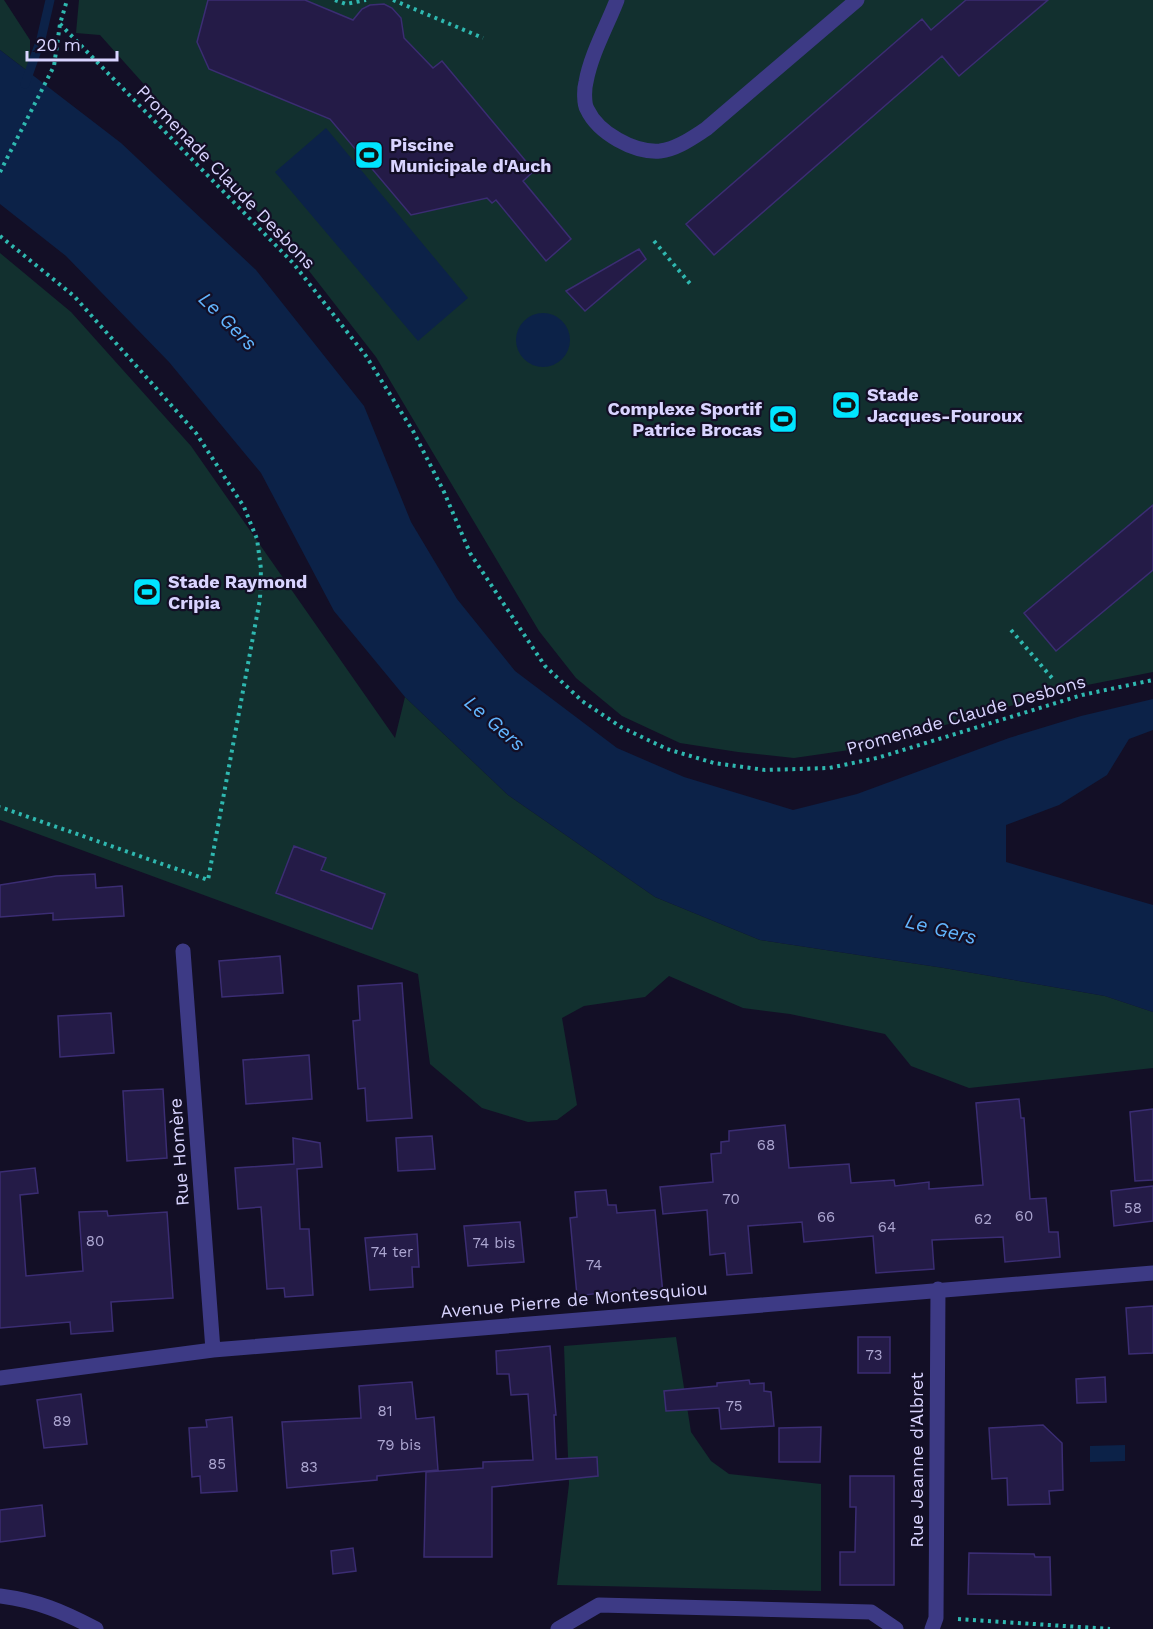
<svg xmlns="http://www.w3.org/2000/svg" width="1153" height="1629" font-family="'Work Sans',sans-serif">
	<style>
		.green { fill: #12302f }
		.water { fill: #0c2248 }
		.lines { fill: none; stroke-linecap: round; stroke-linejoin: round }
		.stream { stroke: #0c2248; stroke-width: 9 }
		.building { fill: #241b47; stroke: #3b2d73; stroke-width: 1.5 }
		.path { stroke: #2fb8b0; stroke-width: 4; stroke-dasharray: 3 4.5; stroke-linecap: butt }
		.minor { stroke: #3d3a85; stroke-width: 15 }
		.labels { text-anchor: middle; stroke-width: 4.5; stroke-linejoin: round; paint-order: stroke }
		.number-label { font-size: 15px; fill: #aca6d1 }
		.poi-label { font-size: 18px; font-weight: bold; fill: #d9d4ff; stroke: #130f26; text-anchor: start }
		.street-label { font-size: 18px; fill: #d9d4ff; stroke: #130f26 }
		.water-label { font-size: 20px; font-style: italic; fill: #62b6ff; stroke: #130f26 }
	</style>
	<rect width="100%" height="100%" fill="#130f26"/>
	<!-- green -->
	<path class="green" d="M0,0H4L30,40V73L0,50Z
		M79,0H1153V672L1072,688L870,747L794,758L738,752L680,743L622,716L576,678L539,631L376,357L299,258L100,35L76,33Z
		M0,253L71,312L191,446L395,738L405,697L508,795L655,897L760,940L944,968L1105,996L1153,1012V1068L969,1088L911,1066L885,1034L790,1014L743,1008L669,976L645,997L584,1006L562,1018L577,1105L557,1120L528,1122L482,1108L430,1064L418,974L0,820Z
		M676,1337L691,1432L711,1461L729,1474L821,1484V1591L557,1585L569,1484L564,1346Z"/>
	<!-- water -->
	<path class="water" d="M0,50L121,143L256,270L364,406L411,522L457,599L515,671L617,748L684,777L793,810L857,794L1009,738L1081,716L1153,699V730L1129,739L1107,775L1059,805L1006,825V862L1153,905V1012L1105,996L944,968L760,940L655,897L508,795L405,697L334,611L261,473L169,362L66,256L0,204Z
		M326,128L468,298L418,341L275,172Z
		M516 340a27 27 0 1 1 54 0a27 27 0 1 1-54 0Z
		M1125,1445V1461L1090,1462V1446Z"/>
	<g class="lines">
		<!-- stream -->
		<path class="stream" d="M25,84L41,39L50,0"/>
	</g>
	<!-- building -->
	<path class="building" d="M208,0H305L353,20L362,9L370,5L384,4L392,8L401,18L404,38L433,68L442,61L534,171L523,181L571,239L546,261L496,200L492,203L487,198L411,215L330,119L209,69L197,42Z
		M966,0H1048L959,76L942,56L714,255L686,224L922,19L931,30Z
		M639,249L646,259L585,311L566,291Z
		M1153,505V570L1056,651L1024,613Z
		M294,846L326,858L321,870L385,894L372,929L276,893Z
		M95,874L96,888L122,886L124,916L53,920V913L0,917V885L56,876Z
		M280,956L283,993L222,997L219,961Z
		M402,983L412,1118L367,1121L365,1088L358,1089L354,1035L353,1021L360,1020L358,986Z
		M111,1013L114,1053L60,1057L58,1016Z
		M309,1055L312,1099L246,1104L243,1060Z
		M163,1089L167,1158L127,1161L123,1091Z
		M1019,1099L1021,1118H1024L1030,1199L1046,1198L1049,1232H1058L1060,1257L1005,1262L1003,1237L932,1240L934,1269L876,1273L873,1236L804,1242L802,1222L748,1226L752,1273L727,1275L725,1253L710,1255L707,1210L663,1214L660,1187L713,1182L711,1154L721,1153V1142L729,1141V1131L785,1125L789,1168L849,1164L851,1183L894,1180L895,1186L929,1182V1189L983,1185L976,1103Z
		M1153,1109V1180L1135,1181L1130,1112Z
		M432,1136L435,1169L398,1171L396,1138Z
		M293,1138L320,1143L322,1167L297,1169L300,1229H309L313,1295L285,1297L284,1288L267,1289L261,1207L238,1209L235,1168L294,1164Z
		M35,1168L38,1193L20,1195L26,1276L83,1271L79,1212L107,1211L108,1216L167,1212L173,1298L111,1302L113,1331L71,1334L70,1322L0,1328V1172Z
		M1153,1186V1221L1114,1226L1111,1191Z
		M606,1190L608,1205H616L617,1213L655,1210L663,1294L617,1299L616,1291L577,1296L570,1218L577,1217L575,1192Z
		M520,1222L524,1262L468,1266L464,1226Z
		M417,1234L419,1267H412L413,1287L370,1290L365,1238Z
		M1153,1306V1353L1129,1354L1126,1308Z
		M858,1337H890V1373H858Z
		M550,1346L556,1415H554L556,1459L597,1457L598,1476L492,1487V1557H424L426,1472L483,1468V1462L533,1460L528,1394L511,1395L509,1374H497L496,1351Z
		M1105,1377L1106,1402L1077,1403L1076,1379Z
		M749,1380L750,1384L764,1383V1391L771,1392L774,1426L721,1429L719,1408L666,1411L664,1391L717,1386V1383Z
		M412,1382L416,1419L434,1417L438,1470L377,1476V1480L287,1488L282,1422L361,1418L359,1386Z
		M81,1394L87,1444L44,1448L37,1400Z
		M232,1417L237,1491L201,1493L200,1476L192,1477L189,1428L207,1427L206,1420Z
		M1043,1425L1062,1443L1063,1490L1049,1491L1050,1504L1008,1505L1007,1478L992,1479L989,1428Z
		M821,1427L820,1462H779V1428Z
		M850,1476H894V1585H840V1552H855L856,1507H850Z
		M42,1505L45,1536L0,1542V1510Z
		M353,1548L356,1571L333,1574L331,1551Z
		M969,1553L1034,1554L1035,1557H1050L1051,1595L968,1594Z"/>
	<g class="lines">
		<!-- path -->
		<path class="path" d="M335,0L346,4L366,0
			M393,0L483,38
			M60,24L293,263L366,356L413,431L444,492L470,553L545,666L582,701L621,727L667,749L714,763L765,770L829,768L877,758L1082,695L1153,680
			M0,172L54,66L60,24L67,0
			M0,236L74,296L196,433L244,507L257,539L261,569L260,599L208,880L0,807
			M654,241L692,286
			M1011,630L1052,678
			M958,1619L1110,1629"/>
		<!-- minor -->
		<path class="minor" d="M617,0C607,26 591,54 586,82C584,89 584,104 587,109C598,133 634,153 660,151C677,149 692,138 706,129L857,0
			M183,951L213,1350
			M0,1378L213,1350L1153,1273
			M0,1596C38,1601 62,1611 96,1629
			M558,1629L599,1605L871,1612L896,1629
			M932,1629L936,1618L938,1289"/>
	</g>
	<!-- icons -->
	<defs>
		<g id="stadium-square" transform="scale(1.5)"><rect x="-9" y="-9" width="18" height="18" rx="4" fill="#00e5ff" stroke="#130f26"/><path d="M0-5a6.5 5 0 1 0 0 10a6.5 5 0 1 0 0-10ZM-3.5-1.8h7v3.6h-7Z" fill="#111"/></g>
	</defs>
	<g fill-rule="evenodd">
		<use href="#stadium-square" x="369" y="155"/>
		<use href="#stadium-square" x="846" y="405"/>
		<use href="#stadium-square" x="783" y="419"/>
		<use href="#stadium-square" x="147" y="592"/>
	</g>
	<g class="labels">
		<!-- number labels -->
		<g class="number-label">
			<text x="766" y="1150">68</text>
			<text x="731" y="1204">70</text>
			<text x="1133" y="1213">58</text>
			<text x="1024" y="1221">60</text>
			<text x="826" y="1222">66</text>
			<text x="983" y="1224">62</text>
			<text x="887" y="1232">64</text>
			<text x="95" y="1246">80</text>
			<text x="494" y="1248">74 bis</text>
			<text x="392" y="1257">74 ter</text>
			<text x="594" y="1270">74</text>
			<text x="874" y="1360">73</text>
			<text x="734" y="1411">75</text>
			<text x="385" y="1416">81</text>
			<text x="62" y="1426">89</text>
			<text x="399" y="1450">79 bis</text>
			<text x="217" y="1469">85</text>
			<text x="309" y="1472">83</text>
		</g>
		<!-- poi labels -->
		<g class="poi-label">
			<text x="390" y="151">Piscine<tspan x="390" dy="21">Municipale d'Auch</tspan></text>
			<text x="867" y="401">Stade<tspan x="867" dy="21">Jacques-Fouroux</tspan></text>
			<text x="762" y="415" text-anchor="end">Complexe Sportif<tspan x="762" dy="21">Patrice Brocas</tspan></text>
			<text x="168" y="588">Stade Raymond<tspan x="168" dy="21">Cripia</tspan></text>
		</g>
		<!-- street labels -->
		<g class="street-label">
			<text transform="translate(226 177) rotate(46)" y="6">Promenade Claude Desbons</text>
			<text transform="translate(966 715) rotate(-16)" y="6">Promenade Claude Desbons</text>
			<text transform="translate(179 1152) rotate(-94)" y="6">Rue Homère</text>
			<text transform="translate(574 1300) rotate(-5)" y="6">Avenue Pierre de Montesquiou</text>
			<text transform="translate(917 1460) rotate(-90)" y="6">Rue Jeanne d'Albret</text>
		</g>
		<!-- water labels -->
		<g class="water-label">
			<text transform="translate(228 321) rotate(45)" y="7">Le Gers</text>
			<text transform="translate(495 723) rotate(41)" y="7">Le Gers</text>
			<text transform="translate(941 929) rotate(14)" y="7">Le Gers</text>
		</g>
	</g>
	<!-- scale -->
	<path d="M27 51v9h90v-9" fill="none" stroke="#d9d4ff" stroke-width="3"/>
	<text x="36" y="51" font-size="18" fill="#d9d4ff" stroke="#130f26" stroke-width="4.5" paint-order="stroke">20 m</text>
</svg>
